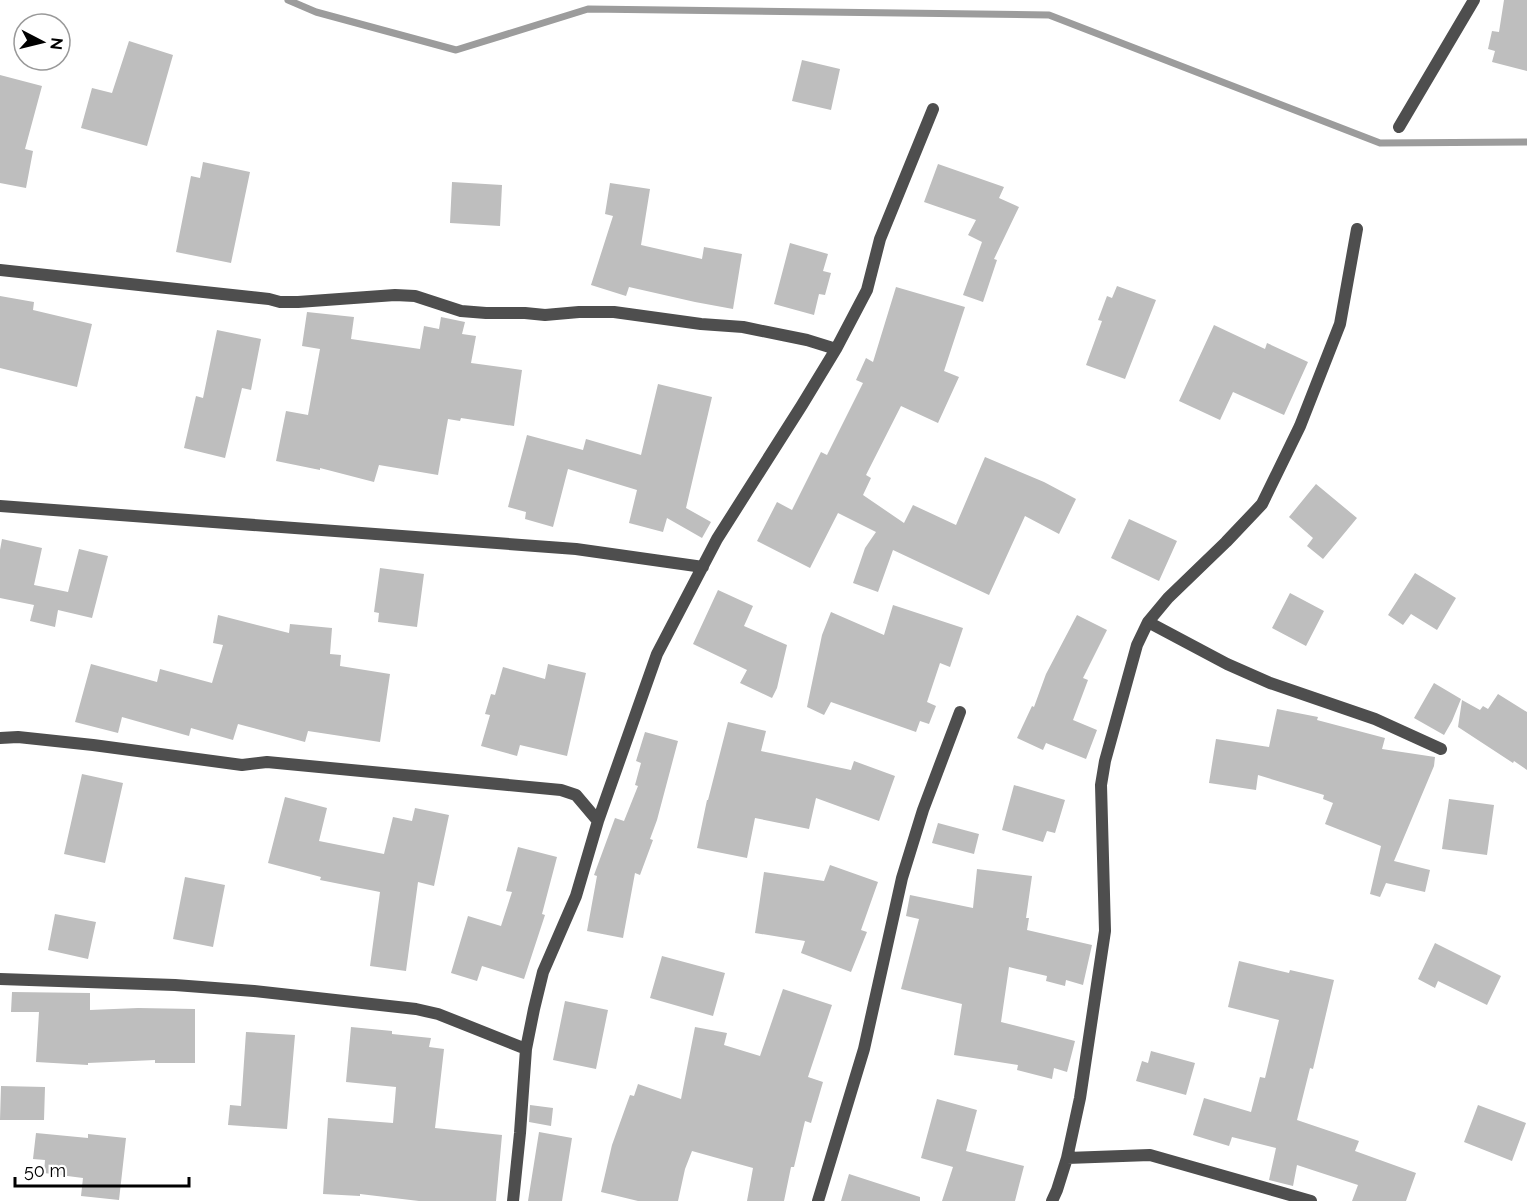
<svg xmlns="http://www.w3.org/2000/svg" width="1527" height="1201" font-family="Raleway,sans-serif">
	<style>
		.lines { fill: none; stroke-linecap: round; stroke-linejoin: round }
		.stream { stroke: #9c9c9c; stroke-width: 7 }
		.building { fill: #bebebe }
		.minor { stroke: #4e4e4e; stroke-width: 12 }
	</style>
	<rect width="100%" height="100%" fill="#fff"/>
	<g class="lines">
		<!-- stream -->
		<path class="stream" d="M288,0L316,12L456,50L588,9L1049,15L1380,143L1527,142"/>
	</g>
	<!-- building -->
	<path class="building" d="M1504,0H1527V71L1492,62L1495,51L1488,49L1492,31L1499,32Z
		M129,41L173,55L147,146L81,128L92,88L112,93Z
		M802,60L840,69L831,110L792,101Z
		M0,75L42,86L25,149L33,151L26,188L0,183Z
		M203,162L250,172L231,263L176,252L191,176L200,178Z
		M938,164L1004,187L999,198L1019,207L994,259L997,260L983,302L963,295L982,242L968,235L976,220L924,202Z
		M452,182L502,185L500,226L450,223Z
		M610,183L650,189L641,245L702,259L704,247L742,254L733,309L695,302L629,287L626,296L591,285L613,216L605,214Z
		M790,243L828,254L823,271L831,273L825,295L819,294L814,315L774,304Z
		M1117,286L1156,300L1125,379L1086,365L1102,321L1098,320L1107,296L1112,298Z
		M896,287L965,307L944,371L959,377L938,423L901,406L866,475L871,478L863,495L904,523L913,505L956,525L985,457L1044,482L1076,499L1059,534L1025,516L989,595L893,550L878,592L853,583L865,548L876,532L838,513L810,568L757,541L777,502L792,510L821,452L827,455L863,383L856,380L866,358L873,362Z
		M0,296L34,302L33,310L92,324L77,387L0,368Z
		M307,312L354,317L351,339L420,349L424,326L439,329L441,317L465,322L462,334L476,336L471,363L522,370L514,426L461,418L460,421L448,419L438,475L379,465L374,482L320,468V470L276,461L286,411L308,415L320,349L302,346Z
		M1214,325L1265,349L1267,343L1308,362L1284,415L1233,392L1220,420L1179,401Z
		M217,330L261,339L251,390L242,388L225,458L184,448L196,396L203,398Z
		M658,384L712,397L686,508L711,522L702,538L667,518L663,532L629,523L637,490L568,469L553,527L525,519L526,512L508,507L527,435L583,450L586,439L641,455Z
		M1316,484L1357,518L1323,559L1307,546L1313,538L1289,517Z
		M1129,519L1177,541L1159,581L1111,558Z
		M2,539L42,548L34,585L68,592L79,549L108,556L92,618L58,610L55,627L30,621L34,605L0,598V550Z
		M380,568L424,574L417,627L378,622L379,613L374,612Z
		M1415,573L1456,598L1437,630L1411,614L1403,625L1388,615Z
		M718,590L753,606L744,626L787,645L777,688L772,698L740,683L747,670L693,644Z
		M1290,593L1324,611L1306,646L1272,628Z
		M893,605L963,628L950,667L940,663L927,702L936,706L929,724L920,721L916,732L831,702L824,715L807,707L822,635L831,612L884,635Z
		M218,615L289,633L290,624L332,628L330,654L341,655L340,666L390,674L380,742L308,731L305,742L238,724L233,740L191,728L189,736L122,717L118,733L75,722L91,664L157,682L160,669L212,683L223,645L213,643Z
		M1077,615L1107,630L1083,678L1088,680L1073,720L1097,730L1086,759L1046,743L1043,750L1017,738L1032,706L1034,707L1046,674Z
		M548,664L586,673L567,756L520,745L517,756L481,746L490,715L485,714L491,694L495,695L503,667L545,679Z
		M1434,683L1461,699L1452,721L1444,735L1414,718Z
		M1498,694L1527,712V770L1514,761L1513,763L1458,727L1462,700L1480,710L1483,706L1488,709Z
		M1277,709L1318,717L1317,720L1385,738L1382,749L1435,757L1434,766L1394,861L1430,870L1425,892L1386,883L1380,897L1370,894L1381,846L1325,824L1333,803L1323,799L1324,795L1258,775L1256,790L1209,783L1216,739L1269,747Z
		M728,722L766,731L761,751L851,770L854,761L895,776L879,821L816,798L809,829L755,818L747,858L697,848L707,800H708Z
		M645,732L678,741L657,820L650,839L653,840L640,875L635,873L623,938L587,931L597,876L594,875L615,818L624,821L638,786L635,785L641,763L636,761Z
		M82,774L123,783L105,863L64,854Z
		M1014,785L1065,800L1055,833L1047,831L1043,842L1002,830Z
		M285,797L327,808L319,841L384,854L393,817L412,821L415,808L449,815L434,886L418,882L406,971L370,966L380,892L320,880L321,877L268,863Z
		M1449,799L1494,805L1487,855L1442,849Z
		M938,823L979,834L974,854L932,843Z
		M518,847L557,857L542,914L545,915L524,979L482,966L477,981L451,973L468,916L501,926L512,892L506,891Z
		M830,865L878,882L861,930L867,932L851,972L801,953L805,941L755,933L764,872L824,881Z
		M977,869L1032,876L1026,918H1029L1027,930L1092,945L1083,985L1066,980L1065,986L1046,981L1047,976L1009,967L1001,1022L1075,1041L1067,1072L1054,1068L1052,1079L1017,1070L1018,1065L954,1055L962,1004L901,989L919,919L906,916L910,895L973,908Z
		M185,877L225,885L213,947L173,939Z
		M55,914L96,922L88,959L48,950Z
		M1435,943L1501,976L1487,1005L1438,981L1435,988L1418,979Z
		M662,956L725,973L713,1016L650,998Z
		M1239,961L1289,973L1290,970L1334,980L1313,1069L1310,1068L1297,1120L1359,1141L1355,1151L1416,1173L1406,1201H1352L1358,1185L1297,1165L1293,1186L1269,1180L1276,1148L1232,1137L1229,1146L1193,1135L1204,1098L1251,1112L1260,1077L1265,1078L1279,1020L1228,1007Z
		M783,989L832,1005L808,1077L823,1082L811,1123L805,1121L794,1167H791L784,1201H747L753,1168L692,1151L685,1169L678,1201H638L601,1192L612,1145L630,1095L634,1096L638,1084L681,1099L695,1027L727,1033L724,1045L760,1056Z
		M12,992L90,993V1010L138,1008L195,1009V1063H155V1060L88,1063V1065L36,1062L39,1012H11Z
		M565,1001L608,1010L596,1069L553,1060Z
		M351,1027L392,1031V1034L431,1038L429,1047L444,1049L435,1128L502,1135L496,1201H419L360,1194V1196L323,1194L328,1118L393,1123L396,1087L346,1082Z
		M246,1032L295,1035L287,1129L228,1125L230,1105L241,1106Z
		M1151,1051L1195,1063L1186,1095L1136,1081L1142,1061L1148,1063Z
		M1,1086L45,1087L44,1120H0Z
		M937,1099L977,1110L966,1151L1024,1166L1015,1201H942L953,1167L921,1158Z
		M530,1105L553,1108L551,1126L529,1122Z
		M1478,1105L1526,1123L1512,1161L1464,1142Z
		M539,1132L572,1138L562,1201H528Z
		M36,1133L88,1138V1134L126,1138L119,1200L81,1196L83,1178L44,1173L45,1160L33,1159Z
		M849,1174L920,1197V1201H841Z"/>
	<g class="lines">
		<!-- minor -->
		<path class="minor" d="M1399,127L1474,0
			M0,270L269,299L280,302H298L395,295L415,296L461,311L486,313H525L545,315L579,312H614L701,324L743,327L807,340L836,349
			M0,506L576,549L703,567
			M1148,622L1227,664L1270,683L1375,719L1441,749
			M0,738L18,737L93,745L242,765L267,762L561,790L576,795L598,821
			M0,979L175,985L254,991L416,1009L438,1014L526,1049
			M1067,1158L1150,1155L1311,1201
			M513,1201L520,1133L526,1049L534,1009L543,972L576,896L598,821L657,654L717,539L802,405L836,349L867,290L880,239L933,109
			M818,1201L864,1049L902,878L923,810L960,712
			M1052,1201L1057,1190L1067,1158L1080,1098L1105,931L1101,785L1105,761L1137,645L1148,622L1168,598L1226,542L1262,504L1300,426L1340,324L1357,229"/>
	</g>
	<!-- north arrow -->
	<g transform="translate(42 42) rotate(97)"><circle r="28" fill="#ffffff" stroke="#999999" stroke-width="1.5"/>
	<path d="M0-4.5L10 22L0 15L-10 22Z" fill="#000000"/>
	<text y="-9" font-size="16" font-weight="bold" text-anchor="middle" fill="#000000">N</text>
	</g>
	<!-- scale -->
	<path d="M15 1177v9h174v-9" fill="none" stroke="#000000" stroke-width="3"/>
	<text x="24" y="1177" font-size="18" fill="#000000" stroke="#ffffff" stroke-width="4.5" paint-order="stroke">50 m</text>
</svg>
